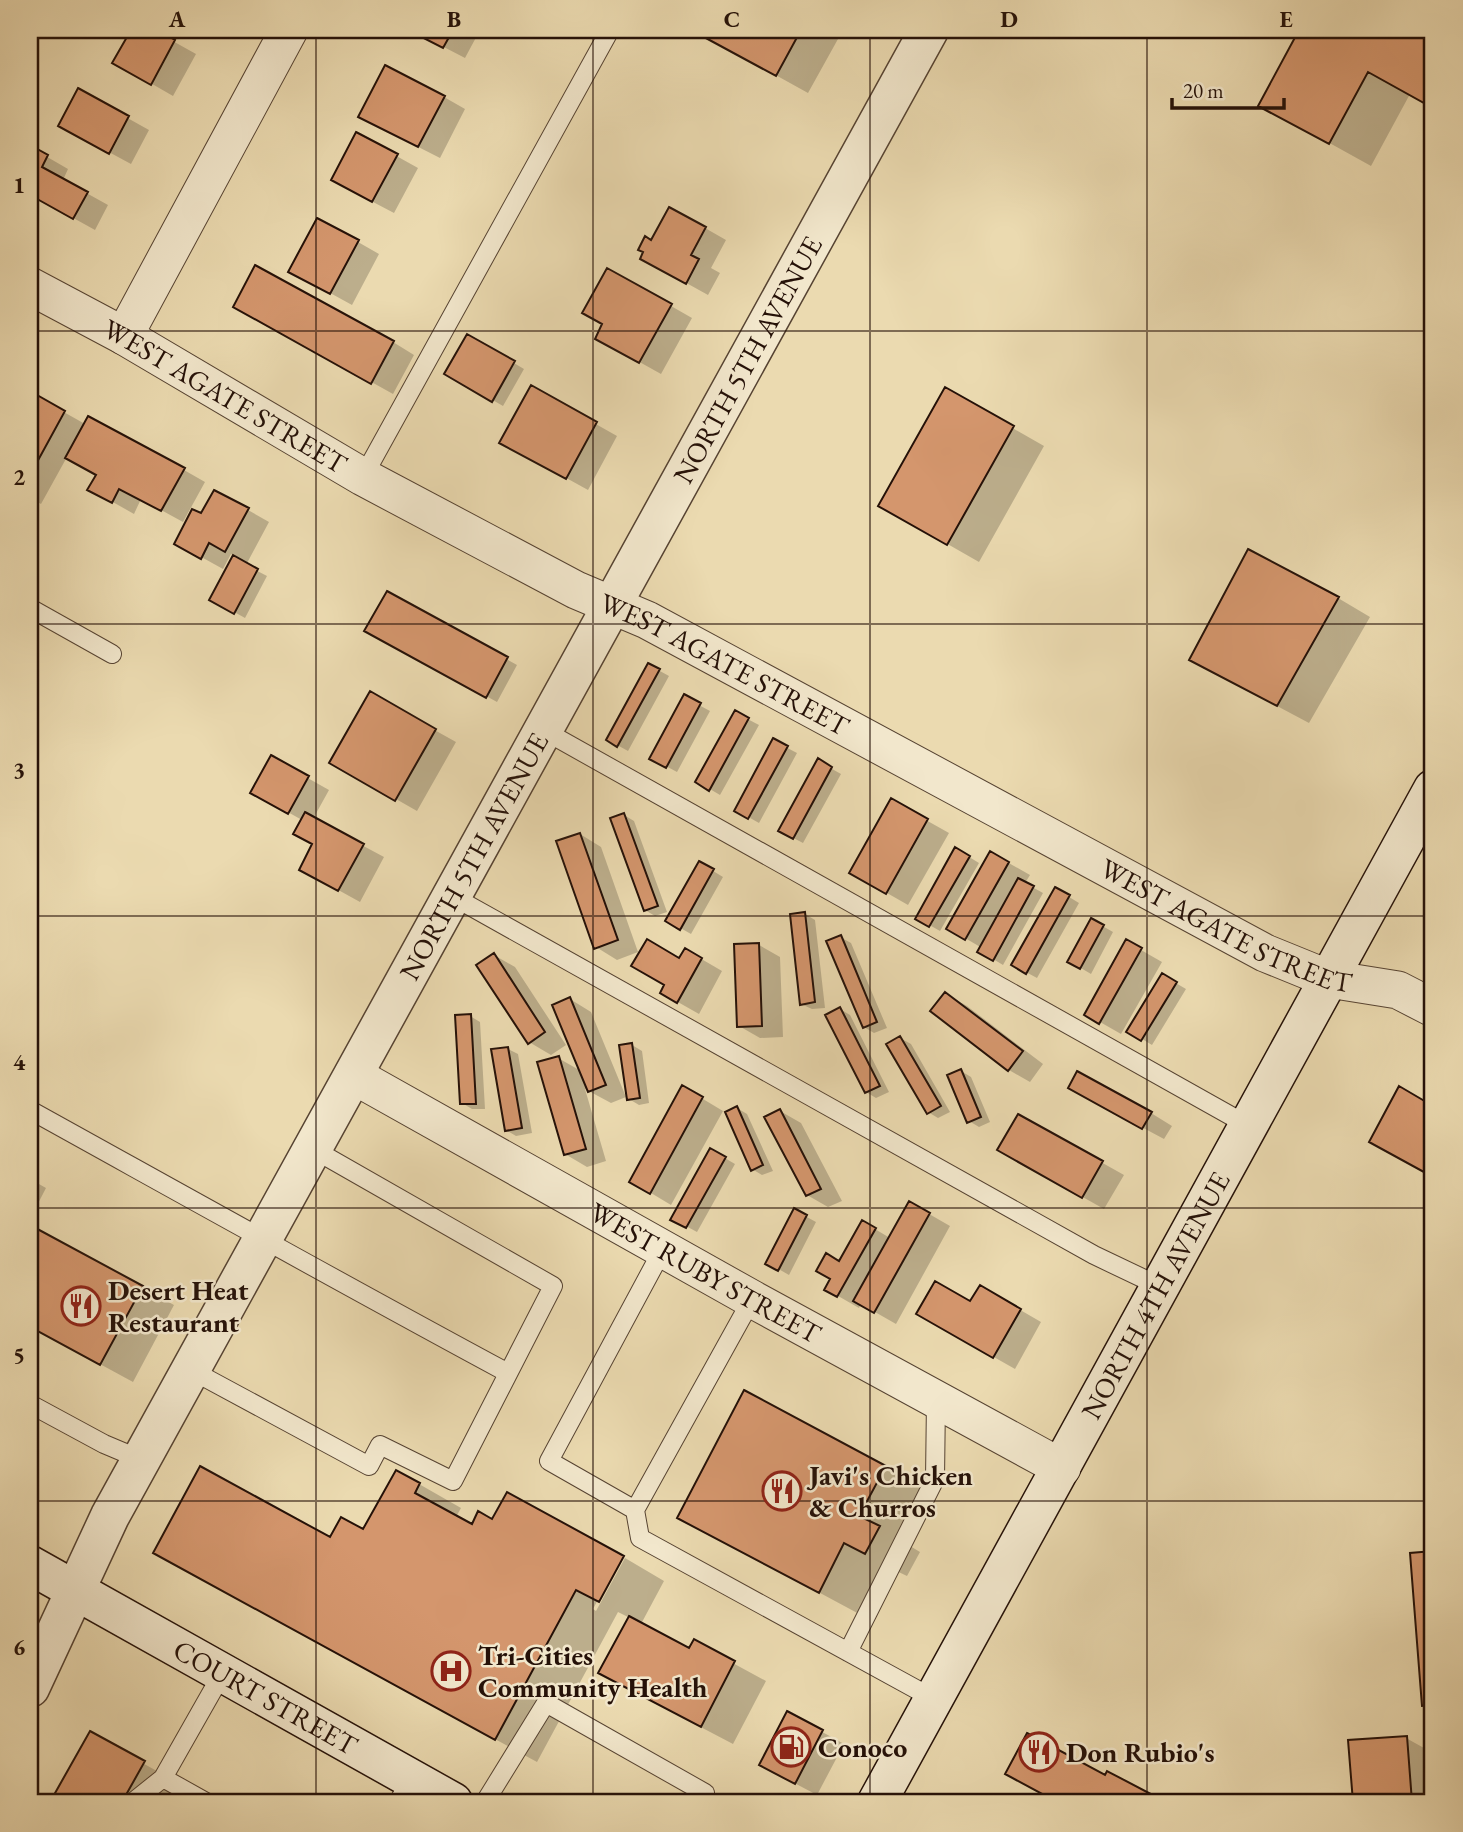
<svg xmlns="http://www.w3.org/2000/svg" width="1463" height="1832" font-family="'EB Garamond',serif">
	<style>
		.shadow { fill: #0003 }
		.building { fill: #d4966d; stroke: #251108; stroke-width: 2 }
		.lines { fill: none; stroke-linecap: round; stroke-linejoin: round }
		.service-casing { stroke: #564332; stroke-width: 20 }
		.minor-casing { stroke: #564332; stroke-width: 39 }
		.tertiary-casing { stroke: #564332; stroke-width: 41 }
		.secondary-casing { stroke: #251108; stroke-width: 41 }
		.service { stroke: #f2e7cc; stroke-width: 18 }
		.minor { stroke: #f2e7cc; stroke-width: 37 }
		.tertiary { stroke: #f2e7cc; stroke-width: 38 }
		.secondary { stroke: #f2e7cc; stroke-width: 38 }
		.grid { fill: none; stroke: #251108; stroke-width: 2; stroke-opacity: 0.55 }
		.labels { text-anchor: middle; stroke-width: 5; stroke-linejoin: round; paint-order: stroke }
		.street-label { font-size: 28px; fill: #251108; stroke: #f2e7cc }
		.poi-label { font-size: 28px; font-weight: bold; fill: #251108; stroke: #f2e7cc; text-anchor: start }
		.neatline { fill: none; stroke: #251108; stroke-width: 2.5 }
		.grid-label { font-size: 23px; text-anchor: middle; font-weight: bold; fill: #251108 }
	</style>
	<rect width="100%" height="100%" fill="#ebdab0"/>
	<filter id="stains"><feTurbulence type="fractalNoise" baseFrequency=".00286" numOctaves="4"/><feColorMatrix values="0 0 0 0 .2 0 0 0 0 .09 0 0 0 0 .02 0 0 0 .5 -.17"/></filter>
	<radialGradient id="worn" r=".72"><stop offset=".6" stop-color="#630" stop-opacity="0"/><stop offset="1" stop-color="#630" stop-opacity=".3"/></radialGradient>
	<!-- shadow -->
	<path class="shadow" d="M133,30H153L196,54L173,96L114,62Z
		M411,30H480L465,58Z
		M694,30H843L808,93Z
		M1301,30H1433V107L1410,94L1371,166L1261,105Z
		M79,91L149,130L131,164L81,137Z
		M444,97L465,109L440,158L381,128Z
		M357,134L418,168L394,213L354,192Z
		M30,147L68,169L63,180L108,205L95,230L30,194Z
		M705,228L726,240L711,268L720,273L708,295L663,270L652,242Z
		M358,242L379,254L352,305L312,283Z
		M608,270L692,318L661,374L618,350Z
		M235,306L393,342L414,355L393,394Z
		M468,336L524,369L503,406L446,373Z
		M532,388L617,436L588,490L501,442Z
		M946,390L1044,446L979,562L881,506Z
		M30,393L85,424L184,470L205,482L183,522L141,499L134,514L111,501L98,474L67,457L41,504L30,498Z
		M248,510L269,522L246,565L267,576L245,618L211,599L234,556L231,554L223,569L176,543L202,516Z
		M387,593L517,665L497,702L367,630Z
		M1338,598L1370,617L1309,723L1223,677Z
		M649,665L669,676L628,751L608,740Z
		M370,694L456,742L417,811L331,762Z
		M684,697L710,711L677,772L651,758Z
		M736,713L759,725L720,795L698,782Z
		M774,741L797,753L759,823L736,810Z
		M272,758L329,790L313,819L384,857L360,902L322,881L314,844L302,820L252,792Z
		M818,761L841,774L803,843L780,831Z
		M892,801L949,833L908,905L852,873Z
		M624,815L634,821L667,912L655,916L645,910Z
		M580,834L601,847L638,952L617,960L596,947Z
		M956,849L979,863L940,931L917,918Z
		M991,853L1030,875L1025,883L1043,893L1003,965L980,951L982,948L948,928Z
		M700,863L723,877L691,934L668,921Z
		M1056,889L1079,903L1037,978L1013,965Z
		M805,914L815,920L825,1008L812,1009L801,1004Z
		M1092,920L1113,932L1091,974L1069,961Z
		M840,937L851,943L887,1028L874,1033L864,1027Z
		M1127,942L1162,962L1121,1034L1086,1014Z
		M759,945L780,957L783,1037L760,1038L739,1026Z
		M686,950L722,971L699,1014L662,993Z
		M494,955L515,967L566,1045L551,1055L529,1042Z
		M1162,975L1186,989L1152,1045L1129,1031Z
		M946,994L967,1006L1043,1064L1030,1082L1009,1070Z
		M570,999L591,1012L626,1097L611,1103L585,1089L606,1161L587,1167L565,1154L558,1058L581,1071Z
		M840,1009L850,1015L889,1092L876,1098L866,1092Z
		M470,1016L480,1022L485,1109H472L462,1103Z
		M900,1038L911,1044L950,1112L938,1118L928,1112Z
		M632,1045L642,1051L649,1103L639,1105L629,1099Z
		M508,1049L518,1054L532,1133L516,1136L506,1130Z
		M961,1071L971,1077L990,1122L979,1127L969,1121Z
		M683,1087L723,1111L671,1205L631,1181Z
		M1091,1100L1151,1113L1172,1126L1164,1139Z
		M737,1108L747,1114L773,1171L762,1175L752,1169Z
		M780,1111L801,1123L842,1201L828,1207L807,1195Z
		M1019,1116L1124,1175L1104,1209L999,1150Z
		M711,1150L735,1164L697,1232L673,1219Z
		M30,1179L46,1188L30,1219Z
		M910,1203L950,1226L896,1324L861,1304L859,1308L826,1289L863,1222L890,1238Z
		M794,1210L816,1222L789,1275L768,1263Z
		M30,1227L174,1305L133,1382L30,1326Z
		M981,1287L1041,1322L1015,1369L918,1314L971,1304Z
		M885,1467L926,1491L900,1540L920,1552L907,1576L886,1566L861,1615L679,1517Z
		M419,1484L461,1508L456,1517L472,1526L493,1522L621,1557L593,1609L596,1611L625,1558L664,1581L641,1624L690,1650L694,1642L766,1681L733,1744L632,1691L630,1618L618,1612L537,1762L196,1576L364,1532Z
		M1433,1553V1711L1424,1705L1412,1554Z
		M788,1713L844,1744L817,1795L783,1777Z
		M90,1734L175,1781L164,1802H52Z
		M1406,1738L1433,1753V1802H1354L1350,1742Z
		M1108,1773L1163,1802H1058L1038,1792L1106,1777Z"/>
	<!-- building -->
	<path class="building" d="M131,30H157L175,40L151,85L112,63Z
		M408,30H453L443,48Z
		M691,30H801L776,76Z
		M1299,30H1433V108L1368,72L1329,144L1258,106Z
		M385,65L445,96L418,147L358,117Z
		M78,88L129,116L109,154L58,126Z
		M356,132L398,154L372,202L331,180Z
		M30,145L48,155L42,167L88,192L73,219L30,195Z
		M669,207L706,227L691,255L699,259L686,284L640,259L643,252L638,250L645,236L651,240Z
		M317,218L359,240L330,294L288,272Z
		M255,265L394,341L371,384L233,307Z
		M607,268L672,304L639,363L595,339L602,324L582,313Z
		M467,334L515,361L492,402L444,374Z
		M531,385L597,422L566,479L499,443Z
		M945,387L1014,426L947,545L878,506Z
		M30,391L65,411L30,475Z
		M88,416L185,468L161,511L119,489L112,503L87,490L96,475L65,458Z
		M214,490L249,508L225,552L209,543L201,559L174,544L192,509L201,513Z
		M1248,549L1339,597L1277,706L1189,660Z
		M233,555L258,569L234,614L209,600Z
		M387,591L508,657L486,698L364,631Z
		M648,663L660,669L617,747L606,740Z
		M370,691L436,729L395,801L329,763Z
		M684,694L701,703L666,768L649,759Z
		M735,710L749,718L709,791L695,782Z
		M773,738L788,746L748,819L734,811Z
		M271,755L309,776L288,814L250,793Z
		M818,758L832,767L793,839L778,831Z
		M891,798L928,819L886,894L849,873Z
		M305,812L364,844L338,891L299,870L312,844L293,834Z
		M624,813L658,906L644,911L610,818Z
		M580,833L618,940L594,949L556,841Z
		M955,847L970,856L929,927L915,919Z
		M990,851L1009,862L965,940L946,929Z
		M699,861L714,869L680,930L665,921Z
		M1018,878L1034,886L993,961L977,952Z
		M1055,887L1070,895L1026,974L1011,965Z
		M805,912L815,1002L800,1005L790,914Z
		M1091,918L1104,925L1080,969L1067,962Z
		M841,935L877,1022L863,1028L826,941Z
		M647,939L679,958L685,948L702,958L677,1003L660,993L664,985L631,966Z
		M1126,939L1142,948L1099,1024L1084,1015Z
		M759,943L762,1026L737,1027L734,944Z
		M494,953L545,1032L528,1044L476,965Z
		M1162,973L1177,982L1141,1041L1126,1032Z
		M945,992L1023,1051L1008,1071L930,1011Z
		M570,997L606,1085L588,1092L552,1005Z
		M840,1007L880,1086L865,1093L825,1015Z
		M471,1014L476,1104H460L455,1015Z
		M900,1036L941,1106L927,1114L886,1044Z
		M632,1043L640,1098L627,1100L619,1045Z
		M508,1047L522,1128L505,1131L491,1049Z
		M559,1056L586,1149L564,1155L537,1062Z
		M961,1069L981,1117L967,1123L947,1075Z
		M1077,1071L1152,1112L1142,1129L1068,1088Z
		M682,1085L703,1097L650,1194L629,1182Z
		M1399,1086L1433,1106V1177L1369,1142Z
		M737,1106L763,1165L751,1171L725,1112Z
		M780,1109L821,1189L806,1196L764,1117Z
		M1018,1114L1103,1161L1082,1198L997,1150Z
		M710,1148L726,1157L686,1228L670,1220Z
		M909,1201L930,1213L874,1313L853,1301Z
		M794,1208L807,1215L778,1271L765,1264Z
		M862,1220L876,1228L837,1297L824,1290L830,1279L816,1271L826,1253L839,1261Z
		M30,1225L143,1286L100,1365L30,1327Z
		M935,1281L970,1301L980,1285L1021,1309L993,1358L916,1314Z
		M744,1390L886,1466L859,1516L880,1526L865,1554L844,1543L819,1593L677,1518Z
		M200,1466L330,1537L341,1517L363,1529L396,1470L420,1483L415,1493L472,1524L478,1511L492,1519L507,1492L624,1556L599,1602L576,1590L495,1740L153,1553Z
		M1433,1551V1705L1422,1706L1410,1553Z
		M629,1616L689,1648L694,1639L735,1661L701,1727L598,1673Z
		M787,1711L823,1730L795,1784L759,1765Z
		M90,1731L145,1761L122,1802H50Z
		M1027,1733L1105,1775L1107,1771L1166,1802H1057L1005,1774Z
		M1407,1736L1412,1802H1353L1348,1740Z"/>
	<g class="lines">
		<!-- service casing -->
		<g class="service-casing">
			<path id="service" d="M363,477L610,30
				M30,608L112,654
				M543,730L1249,1126
				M452,896L1094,1255L1161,1287
				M30,1110C189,1198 348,1287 508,1373
				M663,1249L549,1461L635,1510L752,1299
				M191,1370L369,1466L380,1445L453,1481L553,1286L313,1149
				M30,1404L104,1444L142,1460
				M635,1510L640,1538L934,1699
				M848,1652L935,1479L936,1399
				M133,1802L163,1778
				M206,1802L163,1778L222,1674
				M398,1802L411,1780
				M485,1802L546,1703L705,1793L700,1802"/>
		</g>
		<!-- minor casing -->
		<g class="minor-casing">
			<g id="minor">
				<path id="s1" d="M30,286L124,336L363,477L576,590L647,620L1265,953L1329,979L1398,990L1433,1008"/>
				<path d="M124,336L289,30"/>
				<path id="s2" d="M353,1075L752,1299L1062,1468"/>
			</g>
		</g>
		<!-- tertiary casing -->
		<g class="tertiary-casing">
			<g id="tertiary">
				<path id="s3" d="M30,1688L110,1516L929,30"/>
			</g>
		</g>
		<!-- secondary casing -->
		<g class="secondary-casing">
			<g id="secondary">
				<path id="s4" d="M30,1565L453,1802"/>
				<path id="s5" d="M877,1802L1433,789"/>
			</g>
		</g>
		<!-- service -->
		<use href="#service" class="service"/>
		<!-- minor -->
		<use href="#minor" class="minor"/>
		<!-- tertiary -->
		<use href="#tertiary" class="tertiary"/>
		<!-- secondary -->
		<use href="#secondary" class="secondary"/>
	</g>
	<!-- grid -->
	<path class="grid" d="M316,30V1802M593,30V1802M870,30V1802M1147,30V1802M30,331H1433M30,624H1433M30,916H1433M30,1208H1433M30,1501H1433"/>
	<!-- icons -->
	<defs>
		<g id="restaurant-ring" transform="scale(2.0125)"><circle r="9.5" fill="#f2e7cc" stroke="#8f2418" stroke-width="1.5"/><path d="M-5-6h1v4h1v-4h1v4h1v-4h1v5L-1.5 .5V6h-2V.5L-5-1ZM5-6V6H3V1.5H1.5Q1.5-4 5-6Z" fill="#8f2418"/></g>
		<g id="hospital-ring" transform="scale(2.0125)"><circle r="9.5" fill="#f2e7cc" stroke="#8f2418" stroke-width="1.5"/><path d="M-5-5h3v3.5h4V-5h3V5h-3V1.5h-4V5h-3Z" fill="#8f2418"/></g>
		<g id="fuel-ring" transform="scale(2.0125)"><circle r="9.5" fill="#f2e7cc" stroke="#8f2418" stroke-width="1.5"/><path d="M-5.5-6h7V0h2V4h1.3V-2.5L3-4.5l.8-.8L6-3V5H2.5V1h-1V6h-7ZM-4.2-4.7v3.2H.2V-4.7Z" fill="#8f2418"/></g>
	</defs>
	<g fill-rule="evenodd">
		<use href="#restaurant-ring" x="81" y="1306"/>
		<use href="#restaurant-ring" x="782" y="1491"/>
		<use href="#hospital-ring" x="451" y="1671"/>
		<use href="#fuel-ring" x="791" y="1747"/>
		<use href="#restaurant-ring" x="1039" y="1752"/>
	</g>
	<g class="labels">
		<!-- street labels -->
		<g class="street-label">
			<text dy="10" stroke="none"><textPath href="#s3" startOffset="1510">NORTH 5TH AVENUE</textPath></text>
			<text dy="10" stroke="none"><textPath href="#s1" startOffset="224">WEST AGATE STREET</textPath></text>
			<text dy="10" stroke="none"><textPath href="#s1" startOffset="791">WEST AGATE STREET</textPath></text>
			<text dy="10" stroke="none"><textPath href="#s3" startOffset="943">NORTH 5TH AVENUE</textPath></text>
			<text dy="10" stroke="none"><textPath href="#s1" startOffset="1358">WEST AGATE STREET</textPath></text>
			<text dy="10" stroke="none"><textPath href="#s2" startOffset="404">WEST RUBY STREET</textPath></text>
			<text dy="10" stroke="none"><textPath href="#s5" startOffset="578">NORTH 4TH AVENUE</textPath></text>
			<text dy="10" stroke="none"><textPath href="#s4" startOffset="270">COURT STREET</textPath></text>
		</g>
		<!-- poi labels -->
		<g class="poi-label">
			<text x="108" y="1300">Desert Heat<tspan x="108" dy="32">Restaurant</tspan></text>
			<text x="809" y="1485">Javi's Chicken<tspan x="809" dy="32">&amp; Churros</tspan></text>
			<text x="478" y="1665">Tri-Cities<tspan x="478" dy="32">Community Health</tspan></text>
			<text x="818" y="1757">Conoco</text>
			<text x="1066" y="1762">Don Rubio's</text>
		</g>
	</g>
	<!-- margin -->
	<rect width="1463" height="1832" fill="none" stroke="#ebdab0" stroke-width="77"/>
	<!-- scale -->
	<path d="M1172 98v10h112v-10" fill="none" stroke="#251108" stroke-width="3.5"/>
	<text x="1183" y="98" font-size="21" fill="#251108" stroke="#f2e7cc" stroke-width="5" paint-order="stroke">20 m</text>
	<rect x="38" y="38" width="1386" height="1756" class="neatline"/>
	<g class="grid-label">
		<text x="177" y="27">A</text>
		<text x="454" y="27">B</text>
		<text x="732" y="27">C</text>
		<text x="1009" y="27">D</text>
		<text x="1286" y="27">E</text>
		<text x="19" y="193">1</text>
		<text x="19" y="485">2</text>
		<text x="19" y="778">3</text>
		<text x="19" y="1070">4</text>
		<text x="19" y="1363">5</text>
		<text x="19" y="1655">6</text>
	</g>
	<rect width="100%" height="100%" filter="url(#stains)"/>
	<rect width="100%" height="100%" fill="url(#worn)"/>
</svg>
